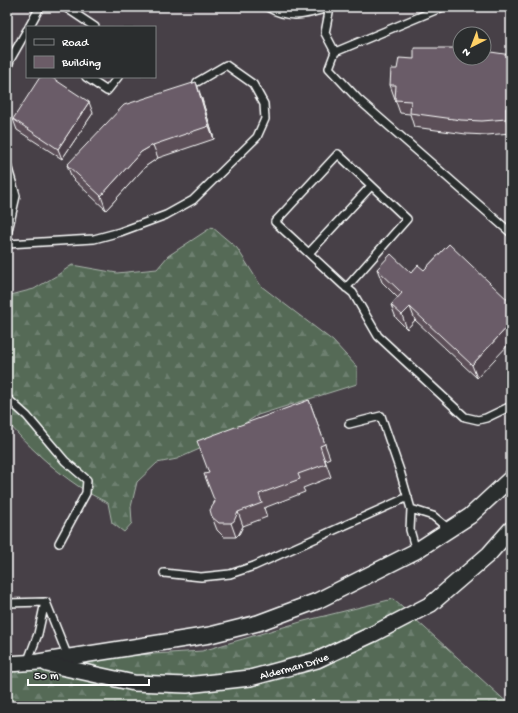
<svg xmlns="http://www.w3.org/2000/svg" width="518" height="713" font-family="'Gochi Hand',sans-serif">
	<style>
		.built { fill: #474147; fill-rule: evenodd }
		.forest { fill: url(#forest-firs); stroke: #aab4ab }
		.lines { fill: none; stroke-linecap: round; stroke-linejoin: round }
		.service-casing { stroke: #fff; stroke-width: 10 }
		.minor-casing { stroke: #fff; stroke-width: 18 }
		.service { stroke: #2a2d2e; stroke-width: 7 }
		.minor { stroke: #2a2d2e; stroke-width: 15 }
		.wall { fill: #5c4f59; stroke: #fff }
		.shaded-wall { fill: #4b4048; stroke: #fff }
		.building { fill: #6b5c67; stroke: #fff }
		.labels { text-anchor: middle; stroke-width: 4; stroke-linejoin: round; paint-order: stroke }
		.street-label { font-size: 11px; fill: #fff; stroke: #2a2d2e }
	</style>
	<defs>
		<pattern id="forest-firs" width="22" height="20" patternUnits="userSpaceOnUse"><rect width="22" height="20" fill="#546a57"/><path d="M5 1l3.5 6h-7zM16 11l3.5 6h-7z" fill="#6e8070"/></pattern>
	</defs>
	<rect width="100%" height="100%" fill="#373639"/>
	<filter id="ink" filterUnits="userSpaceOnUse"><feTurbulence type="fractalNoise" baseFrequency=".025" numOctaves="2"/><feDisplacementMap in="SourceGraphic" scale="8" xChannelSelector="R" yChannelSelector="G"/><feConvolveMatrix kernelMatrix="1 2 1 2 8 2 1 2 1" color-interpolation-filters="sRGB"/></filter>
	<g filter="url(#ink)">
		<!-- built -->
		<path class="built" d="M7,7H511V706L393,599L304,621L202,651L7,663ZM27,27H155V77H27ZM460,34H484V58H460Z"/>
		<!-- forest -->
		<path class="forest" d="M212,227L237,248L261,286L333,341L357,367V384L258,415L213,443L177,459L157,463L137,482L131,507L132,523L124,532L112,523L108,503C98,498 88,493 78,486C54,470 25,444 7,421V296L34,289L56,276L72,265L117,273L157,269L168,256Z
			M393,599L511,706H7V663L202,651L304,621Z"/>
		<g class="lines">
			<!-- service casing -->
			<g class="service-casing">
				<path id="service" d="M65,7L95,27
					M267,7C290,20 306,15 331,7
					M330,7L325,33L335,52L443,7
					M29,27L40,7
					M335,52L329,68L358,99L511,233
					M7,71L10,60L27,30
					M86,77L107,91L118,77
					M7,165L16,196L7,235
					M7,244L94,239L120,232L166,215L193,200L257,137L265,119L264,104L253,84L226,65L197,82
					M309,253L371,186
					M346,288L407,219L338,154L275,222L343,285L353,293L378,336L465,417L478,420L486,418L511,406
					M7,398L27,416L65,461L87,480L86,493L59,543
					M349,424L381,416L400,471L411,509L410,530L416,551
					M411,509L433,516L449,529
					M164,573L201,577L230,574L254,566L408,497
					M46,602L68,657
					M7,603L45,602
					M27,663L38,634L45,602"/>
			</g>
			<!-- minor casing -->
			<g class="minor-casing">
				<g id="minor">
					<path d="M7,664L38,662L210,635L258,623L317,601L416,551L470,516L511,478"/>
					<path id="s1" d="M47,664L134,683L187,685L250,678L317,660L373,634L431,604L489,554L511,529"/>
				</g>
			</g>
			<!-- service -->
			<use href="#service" class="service"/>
			<!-- minor -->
			<use href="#minor" class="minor"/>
		</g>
		<!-- wall -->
		<path class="wall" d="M511,55V133L487,135L466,134L414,127L410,114L400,113L390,85L414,59Z
			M201,96L214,139L158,158L146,166L106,210L72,178L67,165Z
			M93,113L62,159L17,130L13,119Z
			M449,244L477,378L415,320L407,329L396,318L391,305L398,298L382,282L377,269L411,273L424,270Z
			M309,400L330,458L325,460L331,477L303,488L305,492L264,508L267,517L243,526L239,534L236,537H224L217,530L212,517L214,502Z"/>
		<!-- shaded-wall -->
		<path class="shaded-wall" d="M196,82L201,96L214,139L209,126Z
			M89,102L93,113L62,159L58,149Z
			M506,108L511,122V133L506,119Z
			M153,145L158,158L146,166L106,210L101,196L141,152Z
			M410,307L415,320L407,329L402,315Z
			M511,323V342L477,378L472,365Z
			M238,512L243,526L239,534L236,537L231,523Z"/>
		<!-- building -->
		<path class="building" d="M414,48H460V58H484V51L511,55L510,66L511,67V108H506V119L482,121L461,120L410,113L411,101L395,100L396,85H390L391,69H397L399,58L414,59Z
			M40,77H51L89,102L58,149L13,119Z
			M196,82L209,126L153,145L141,152L101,196L67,165L124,105Z
			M449,244L511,303V323L472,365L410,307L402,315L391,305L402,293L377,269L391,254L411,273L418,265L424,270Z
			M309,400L325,444L320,446L326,464L298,474L300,479L259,494L262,503L238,512L234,521L231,523H219L212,517L210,510L215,502L204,474L209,473L197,441Z"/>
	</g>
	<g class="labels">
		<!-- street labels -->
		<g class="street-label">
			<text dy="4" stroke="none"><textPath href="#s1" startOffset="251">Alderman Drive</textPath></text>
		</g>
	</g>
	<!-- margin -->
	<rect width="518" height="713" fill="none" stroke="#2a2d2e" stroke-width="24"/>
	<rect x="12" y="12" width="494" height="689" fill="none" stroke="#fff" stroke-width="1.5" filter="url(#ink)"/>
	<!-- legend -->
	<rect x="26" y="26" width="130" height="52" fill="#2a2d2e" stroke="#7f8182"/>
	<rect x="34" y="39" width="20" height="6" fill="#2a2d2e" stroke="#7f8182"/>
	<text x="62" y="46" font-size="12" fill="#ffffff">Road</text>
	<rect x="34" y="56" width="20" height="12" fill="#6b5c67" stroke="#7f8182"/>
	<text x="62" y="66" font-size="12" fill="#ffffff">Building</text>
	<!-- north arrow -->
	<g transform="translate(472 46) rotate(222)"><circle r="19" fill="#2a2d2e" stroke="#7f8182"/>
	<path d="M0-3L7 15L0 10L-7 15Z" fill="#ffd166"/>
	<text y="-6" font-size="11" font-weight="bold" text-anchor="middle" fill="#ffffff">N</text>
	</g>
	<!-- scale -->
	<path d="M28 679v6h121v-6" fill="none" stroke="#ffffff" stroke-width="2"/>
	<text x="34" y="679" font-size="12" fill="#ffffff" stroke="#2a2d2e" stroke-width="3" paint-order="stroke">50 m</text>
</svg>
